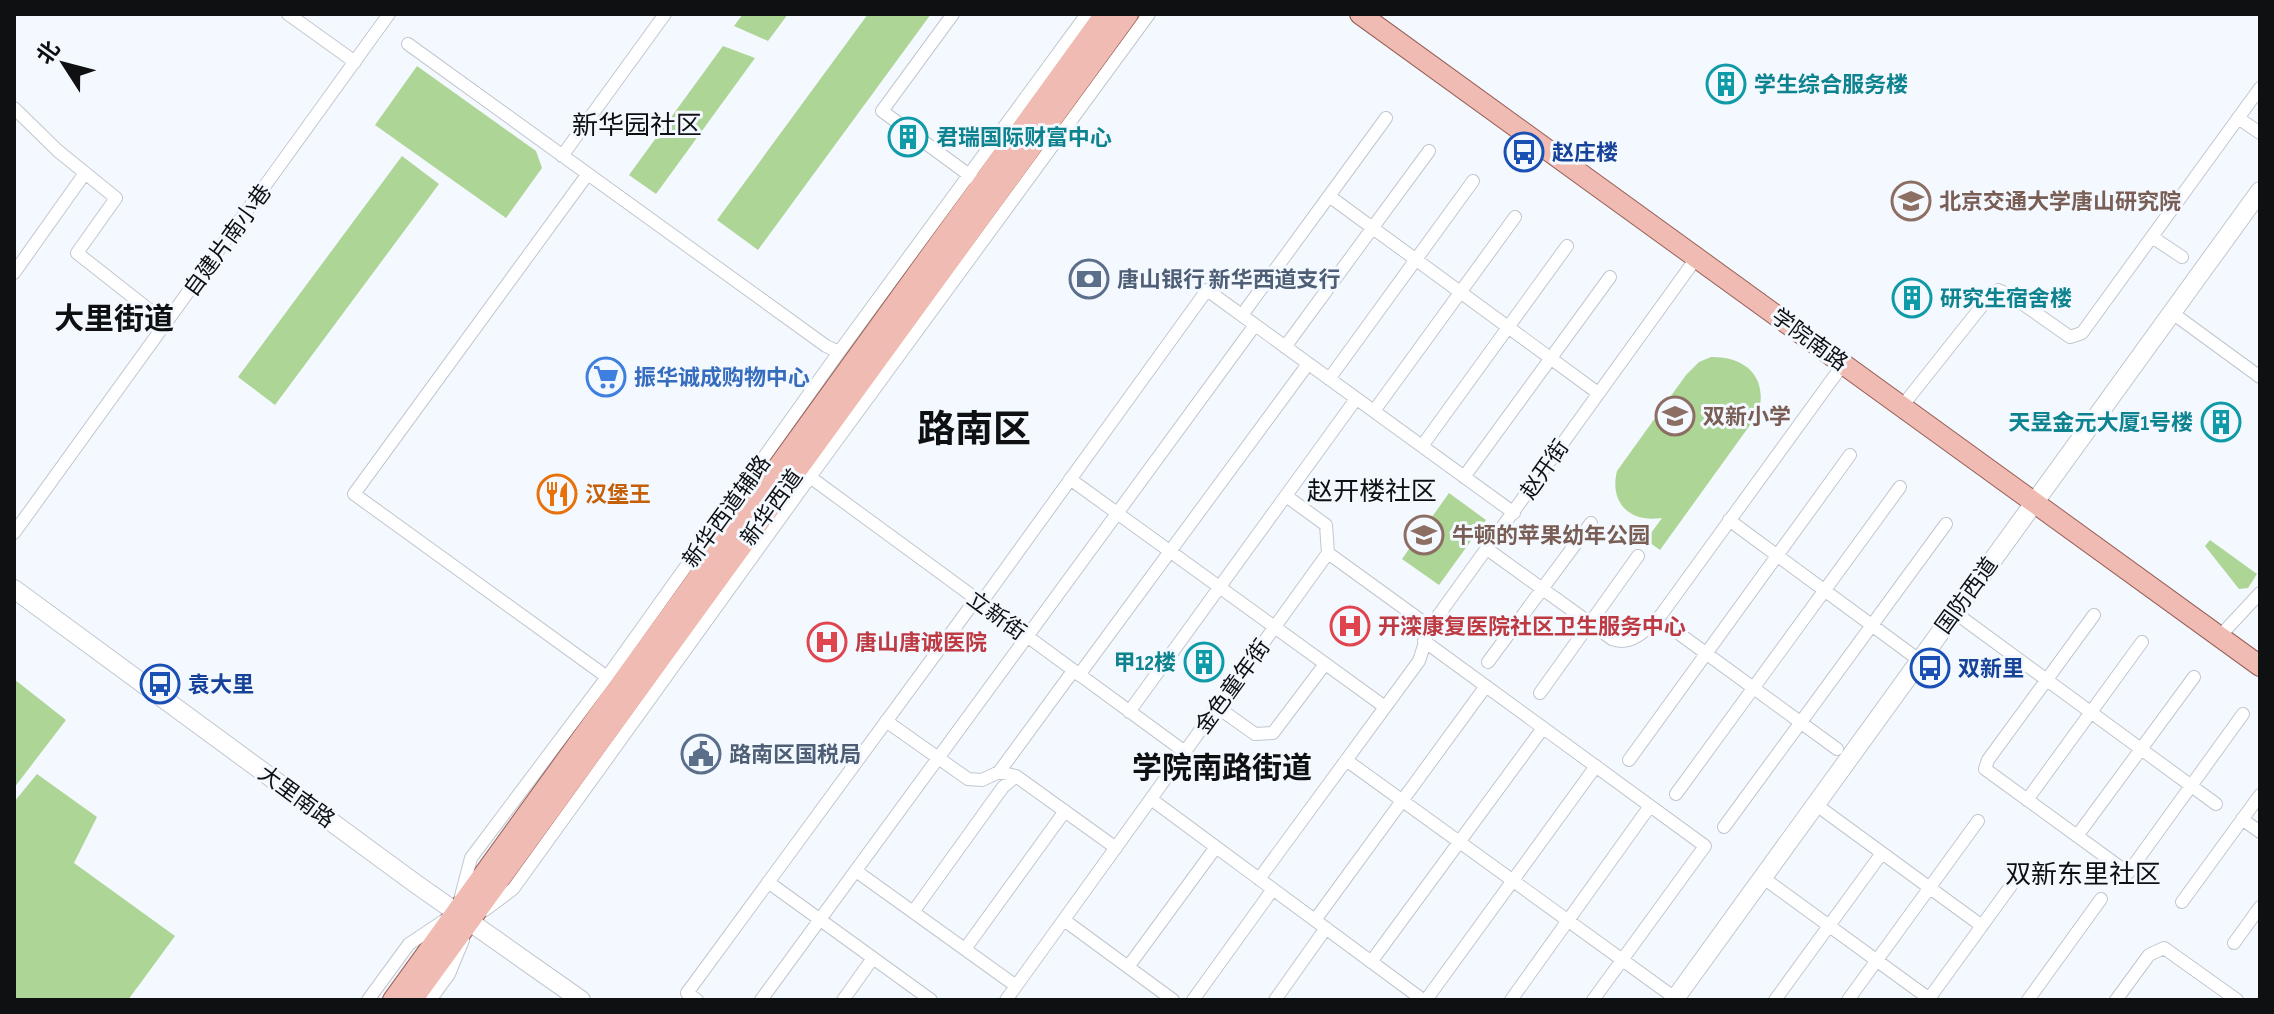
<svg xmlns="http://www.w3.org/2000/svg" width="2274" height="1014" font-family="'Sofia Sans Condensed','Noto Sans SC',sans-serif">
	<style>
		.green { fill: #add696 }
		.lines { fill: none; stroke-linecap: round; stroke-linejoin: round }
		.street-casing { stroke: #c1c7ce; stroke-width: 14 }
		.secondary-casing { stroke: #c1c7ce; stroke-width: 20 }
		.primary-casing { stroke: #9a6158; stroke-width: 22 }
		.street { stroke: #fff; stroke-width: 12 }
		.secondary { stroke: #fff; stroke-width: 18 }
		.primary { stroke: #f0bbb2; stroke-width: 20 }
		.labels { text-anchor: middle; stroke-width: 6; stroke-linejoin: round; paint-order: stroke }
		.culture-label { font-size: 22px; font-weight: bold; fill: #0d838f; stroke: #f4f8ff; text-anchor: start }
		.transit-label { font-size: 22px; font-weight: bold; fill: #164399; stroke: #f4f8ff; text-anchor: start }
		.education-label { font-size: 22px; font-weight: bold; fill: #785e54; stroke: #f4f8ff; text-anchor: start }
		.street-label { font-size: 22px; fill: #0e1012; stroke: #f4f8ff }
		.service-label { font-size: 22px; font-weight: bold; fill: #4e5e75; stroke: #f4f8ff; text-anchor: start }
		.shop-label { font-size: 22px; font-weight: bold; fill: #366cbe; stroke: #f4f8ff; text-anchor: start }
		.food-label { font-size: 22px; font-weight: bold; fill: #c56008; stroke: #f4f8ff; text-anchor: start }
		.health-label { font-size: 22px; font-weight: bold; fill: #be3a42; stroke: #f4f8ff; text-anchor: start }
		.quarter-label { font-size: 26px; fill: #0e1012; stroke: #f4f8ff }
		.district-label { font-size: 30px; font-weight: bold; fill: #0e1012; stroke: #f4f8ff }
		.town-label { font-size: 38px; font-weight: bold; fill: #0e1012; stroke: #f4f8ff }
	</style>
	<rect width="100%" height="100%" fill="#f4f8ff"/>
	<!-- green -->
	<path class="green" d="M743,14H788L768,41L734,26Z
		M868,14H931L758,250L717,220Z
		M723,46L755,58L656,194L629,175Z
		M417,66L536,151L542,168L506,218L375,125Z
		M402,156L439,184L275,405L238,377Z
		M1711,357C1746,356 1769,378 1758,414L1660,550L1646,540L1662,518C1630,523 1609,503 1617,471L1686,375L1699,362Z
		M1449,493L1486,520L1439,585L1402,559Z
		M2210,540L2257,574L2248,588L2239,589L2205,546Z
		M14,679L66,720L14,788Z
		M37,774L97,817L74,863L175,936L128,1000H14V802Z"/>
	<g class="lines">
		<!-- street casing -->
		<g class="street-casing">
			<path id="street" d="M288,14L355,62
				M953,14L882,111L976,180
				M408,44L826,346L839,352
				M14,108L58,151L116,198L77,253L166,323
				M2238,118L2260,133
				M562,156L665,14
				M587,175L354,494L607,677
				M1329,196L1386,118
				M2152,237L2182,257
				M14,273L85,173
				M2171,312L2260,377
				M1242,315L1329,196L1598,393
				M1285,347L1429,151
				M1329,379L1473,181
				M1903,405L1989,297L1998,290L2010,295L2070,337L2082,333L2260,88
				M1374,411L1515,217
				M1422,446L1567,246
				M810,477L1185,752
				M1464,477L1610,277
				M1070,479L1385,707
				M1286,496L1326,525L1328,553
				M1729,520L1919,660
				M14,533L389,14
				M1487,549L1612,639C1632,647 1648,628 1661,615L1844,363
				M981,603L1207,290L1514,513
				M1954,612L2216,804
				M2094,615L1988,760L1985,769L2128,873L2243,714
				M1651,625L1670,627L1837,749
				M2220,636L2260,593
				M1424,641L1705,846L1593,1000
				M1488,662L1591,523
				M1079,675L1308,364
				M1540,693L1638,556
				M1217,707L1255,734L1273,733L1325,664
				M1129,712L1356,399
				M886,721L968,779L982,780L999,772L1016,776L1116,848
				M1346,760L1675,998
				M1629,760L1850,455
				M999,772L1073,671
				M1676,794L1900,487
				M1151,799L1423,1000
				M2027,800L2142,642
				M1815,804L1982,926
				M2242,819L2260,832
				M1724,827L1946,524
				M2077,836L2194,677
				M856,871L1016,986
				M1762,877L1931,1000
				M1259,879L1419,661L1430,627L1697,257
				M768,882L931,1000
				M460,900L471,858L607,677L839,352L1087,14
				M2182,902L2260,795
				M485,910L513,889L810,477L1149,14
				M913,912L1003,787L1016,776
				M1064,920L1173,1000
				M1315,920L1486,686
				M2234,943L2260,907
				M965,949L1065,811
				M1371,962L1543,728
				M1128,967L1216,847
				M368,1000L409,944L445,920
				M430,1000L449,974L463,940
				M697,1000L687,993L976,599
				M761,1000L1255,325
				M843,1000L873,958
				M1006,1000L1328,553L1430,627
				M1193,1000L1273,889
				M1275,1000L1326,928
				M1426,1000L1596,766
				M1511,1000L1650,806
				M1775,1000L1882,853
				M1848,1000L1978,821
				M1928,1000L2018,876
				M2028,1000L2101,899
				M2116,1000L2149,955L2164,948L2237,1000"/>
		</g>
		<!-- secondary casing -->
		<g class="secondary-casing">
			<path id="secondary" d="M14,589L416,884L581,1000
				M1674,1000L2260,191"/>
		</g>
		<!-- primary casing -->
		<g class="primary-casing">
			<path id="primary" d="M1360,14L2260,666
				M393,1000L1105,14
				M412,1000L1128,14"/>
		</g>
		<!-- street -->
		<use href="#street" class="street"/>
		<!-- secondary -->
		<use href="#secondary" class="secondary"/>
		<!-- primary -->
		<use href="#primary" class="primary"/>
	</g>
	<!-- icons -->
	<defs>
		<g id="building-ring" transform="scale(2)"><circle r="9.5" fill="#f4f8ff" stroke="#0f9aa8" stroke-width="1.5"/><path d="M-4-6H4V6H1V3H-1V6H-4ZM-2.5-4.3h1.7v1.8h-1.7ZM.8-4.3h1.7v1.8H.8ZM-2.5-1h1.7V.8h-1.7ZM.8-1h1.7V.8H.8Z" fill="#0f9aa8"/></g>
		<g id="bus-ring" transform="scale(2)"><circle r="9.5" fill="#f4f8ff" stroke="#1a4fb4" stroke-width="1.5"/><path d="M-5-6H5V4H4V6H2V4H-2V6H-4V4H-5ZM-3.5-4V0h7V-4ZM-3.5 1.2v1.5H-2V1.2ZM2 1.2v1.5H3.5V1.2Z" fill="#1a4fb4"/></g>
		<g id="university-ring" transform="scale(2)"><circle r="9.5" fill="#f4f8ff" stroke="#8d6e63" stroke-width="1.5"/><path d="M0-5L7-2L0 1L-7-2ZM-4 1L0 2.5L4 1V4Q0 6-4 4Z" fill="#8d6e63"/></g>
		<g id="bank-ring" transform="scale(2)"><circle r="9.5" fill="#f4f8ff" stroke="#5c6f8a" stroke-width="1.5"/><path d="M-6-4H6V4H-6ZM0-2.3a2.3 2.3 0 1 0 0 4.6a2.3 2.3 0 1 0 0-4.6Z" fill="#5c6f8a"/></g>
		<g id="supermarket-ring" transform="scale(2)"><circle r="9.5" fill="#f4f8ff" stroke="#3f7fe0" stroke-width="1.5"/><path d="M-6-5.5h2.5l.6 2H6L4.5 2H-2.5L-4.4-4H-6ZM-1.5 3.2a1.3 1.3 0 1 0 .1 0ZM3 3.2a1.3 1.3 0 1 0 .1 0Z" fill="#3f7fe0"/></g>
		<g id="school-ring" transform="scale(2)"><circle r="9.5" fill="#f4f8ff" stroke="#8d6e63" stroke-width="1.5"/><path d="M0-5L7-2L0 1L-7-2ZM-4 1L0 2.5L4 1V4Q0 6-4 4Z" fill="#8d6e63"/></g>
		<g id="restaurant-ring" transform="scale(2)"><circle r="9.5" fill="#f4f8ff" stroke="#e8710a" stroke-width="1.5"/><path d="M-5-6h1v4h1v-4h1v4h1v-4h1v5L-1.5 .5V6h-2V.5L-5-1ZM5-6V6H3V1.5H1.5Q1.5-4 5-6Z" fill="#e8710a"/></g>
		<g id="hospital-ring" transform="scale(2)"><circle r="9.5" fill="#f4f8ff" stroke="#e0444e" stroke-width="1.5"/><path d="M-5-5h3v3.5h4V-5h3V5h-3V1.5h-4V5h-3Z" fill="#e0444e"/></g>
		<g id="civic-ring" transform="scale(2)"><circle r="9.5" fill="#f4f8ff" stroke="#5c6f8a" stroke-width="1.5"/><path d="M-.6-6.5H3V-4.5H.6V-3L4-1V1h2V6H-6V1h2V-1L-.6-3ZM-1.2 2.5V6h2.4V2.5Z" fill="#5c6f8a"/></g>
	</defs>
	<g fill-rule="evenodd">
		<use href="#building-ring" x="1726" y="84"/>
		<use href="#building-ring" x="908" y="137"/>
		<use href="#bus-ring" x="1524" y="152"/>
		<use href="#university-ring" x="1911" y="201"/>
		<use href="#bank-ring" x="1089" y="279"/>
		<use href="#building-ring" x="1912" y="298"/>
		<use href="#supermarket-ring" x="606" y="377"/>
		<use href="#school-ring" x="1675" y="416"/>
		<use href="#building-ring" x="2221" y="422"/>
		<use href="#restaurant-ring" x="557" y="494"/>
		<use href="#school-ring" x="1424" y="535"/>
		<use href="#hospital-ring" x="1350" y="626"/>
		<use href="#hospital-ring" x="827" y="642"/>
		<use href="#building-ring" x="1204" y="662"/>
		<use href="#bus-ring" x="1930" y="668"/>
		<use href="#bus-ring" x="160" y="684"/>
		<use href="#civic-ring" x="701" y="754"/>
	</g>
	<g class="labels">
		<!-- culture labels -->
		<g class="culture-label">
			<text x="1754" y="92">学生综合服务楼</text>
			<text x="936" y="145">君瑞国际财富中心</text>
			<text x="1940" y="306">研究生宿舍楼</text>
			<text x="2193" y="430" text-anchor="end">天昱金元大厦1号楼</text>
			<text x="1176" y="670" text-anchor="end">甲12楼</text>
		</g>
		<!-- transit labels -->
		<g class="transit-label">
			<text x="1552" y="160">赵庄楼</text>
			<text x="1958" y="676">双新里</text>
			<text x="188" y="692">袁大里</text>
		</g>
		<!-- education labels -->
		<g class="education-label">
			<text x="1939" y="209">北京交通大学唐山研究院</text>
			<text x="1703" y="424">双新小学</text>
			<text x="1452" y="543">牛顿的苹果幼年公园</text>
		</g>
		<!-- street labels -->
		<g class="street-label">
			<text transform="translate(227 240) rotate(-54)" y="8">自建片南小巷</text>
			<text transform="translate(1810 339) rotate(36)" y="8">学院南路</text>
			<text transform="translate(1544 469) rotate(-55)" y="8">赵开街</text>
			<text transform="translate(771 507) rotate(-54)" y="8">新华西道</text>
			<text transform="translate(726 511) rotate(-54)" y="8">新华西道辅路</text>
			<text transform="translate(1966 595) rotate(-54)" y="8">国防西道</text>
			<text transform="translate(997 615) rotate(36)" y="8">立新街</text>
			<text transform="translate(1232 686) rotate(-54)" y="8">金色童年街</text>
			<text transform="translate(297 796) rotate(36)" y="8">大里南路</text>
		</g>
		<!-- service labels -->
		<g class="service-label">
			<text x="1117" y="287">唐山银行 新华西道支行</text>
			<text x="729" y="762">路南区国税局</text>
		</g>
		<!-- shop labels -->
		<g class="shop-label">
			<text x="634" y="385">振华诚成购物中心</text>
		</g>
		<!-- food labels -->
		<g class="food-label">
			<text x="585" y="502">汉堡王</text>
		</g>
		<!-- health labels -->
		<g class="health-label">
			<text x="1378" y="634">开滦康复医院社区卫生服务中心</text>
			<text x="855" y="650">唐山唐诚医院</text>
		</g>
		<!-- quarter labels -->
		<g class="quarter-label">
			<text x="637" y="134">新华园社区</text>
			<text x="1372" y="500">赵开楼社区</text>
			<text x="2083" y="883">双新东里社区</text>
		</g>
		<!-- district labels -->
		<g class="district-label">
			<text x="114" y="329">大里街道</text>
			<text x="1222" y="778">学院南路街道</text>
		</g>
		<!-- town labels -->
		<g class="town-label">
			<text x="974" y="442">路南区</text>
		</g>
	</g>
	<!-- border -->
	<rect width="2274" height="1014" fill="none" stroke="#0e1012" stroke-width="32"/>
	<!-- north arrow -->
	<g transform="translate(64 64) rotate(306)" stroke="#f4f8ff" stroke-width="6" paint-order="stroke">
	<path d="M0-6L14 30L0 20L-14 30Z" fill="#0e1012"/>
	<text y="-12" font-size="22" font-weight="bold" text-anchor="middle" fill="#0e1012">北</text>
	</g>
</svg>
